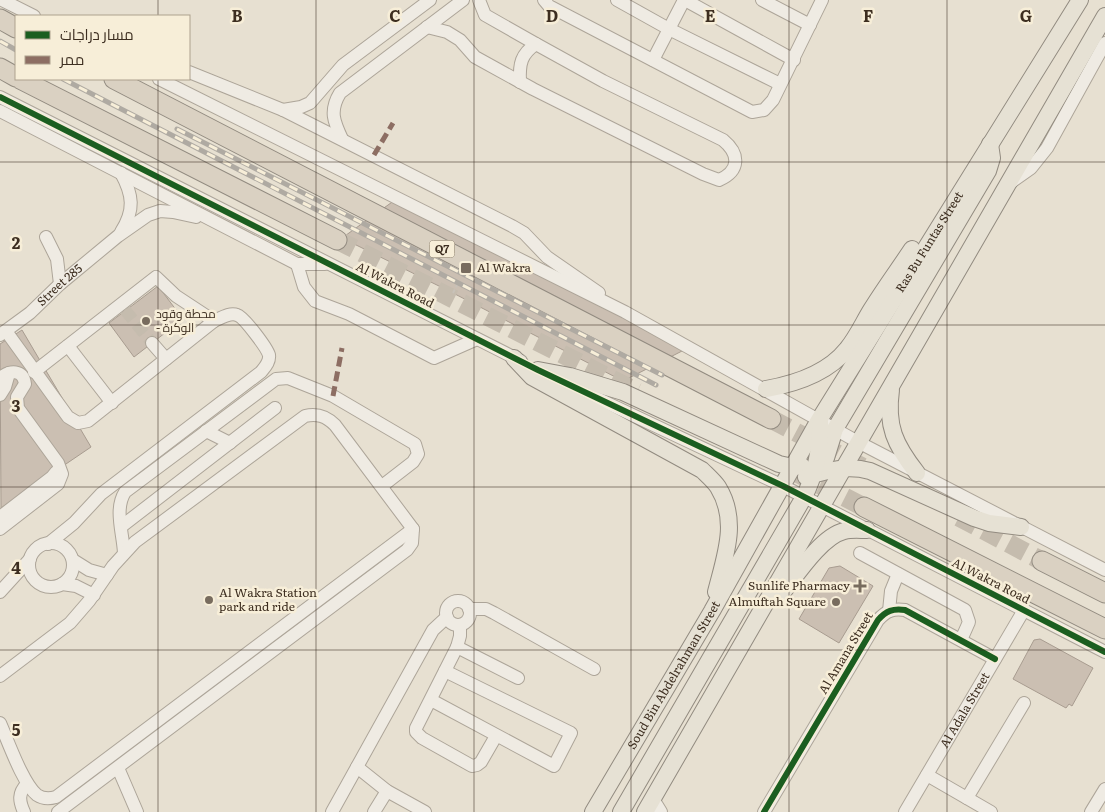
<svg xmlns="http://www.w3.org/2000/svg" width="1105" height="812" font-family="Literata,Cairo,serif">
	<style>
		.building { fill: #cbbfb2; stroke: #a89c90 }
		.lines { fill: none; stroke-linecap: round; stroke-linejoin: round }
		.minor-tunnel { stroke: #c5bcae; stroke-width: 12; stroke-dasharray: 12 6; stroke-linecap: butt }
		.highway-tunnel { stroke: #c5bcae; stroke-width: 19; stroke-dasharray: 19 9; stroke-linecap: butt }
		.minor-casing { stroke: #ada599; stroke-width: 14 }
		.major-casing { stroke: #928b80; stroke-width: 18 }
		.highway-casing { stroke: #928b80; stroke-width: 21 }
		.path { stroke: #c8c2b9; stroke-width: 2; stroke-dasharray: 4 2.5; stroke-linecap: butt }
		.minor { stroke: #efebe3; stroke-width: 12 }
		.major { stroke: #e6e1d4; stroke-width: 16 }
		.highway { stroke: #dad1c2; stroke-width: 19 }
		.rail-casing { stroke: #afaaa2; stroke-width: 5 }
		.rail { stroke: #f7eed8; stroke-width: 3; stroke-dasharray: 9; stroke-linecap: butt }
		.quiet { stroke: #8d6e63; stroke-width: 5; stroke-dasharray: 10 5; stroke-linecap: butt }
		.cycleway-casing { stroke: #f7eed8; stroke-width: 9 }
		.cycleway { stroke: #1b5e20; stroke-width: 6 }
		.grid { fill: none; stroke: #3d2e20; stroke-width: 1; stroke-opacity: 0.55 }
		.poi-dot { fill: #786c5e; stroke: #f7eed8; stroke-width: 2 }
		.labels { text-anchor: middle; stroke-width: 5; stroke-linejoin: round; paint-order: stroke }
		.shield { fill: #f7eed8; stroke: #756857; stroke-width: 1 }
		.shield-label { font-size: 11px; font-weight: bold; fill: #3d2e20 }
		.street-label { font-size: 12px; fill: #3d2e20; stroke: #f7eed8 }
		.poi-label { font-size: 12px; fill: #3d2e20; stroke: #f7eed8; text-anchor: start }
		.grid-label { font-size: 16px; text-anchor: middle; font-weight: bold; fill: #3d2e20; stroke: #f7eed8; stroke-width: 5; stroke-linejoin: round; paint-order: stroke }
	</style>
	<rect width="100%" height="100%" fill="#e7e0d1"/>
	<!-- building -->
	<path class="building" d="M395,200L686,349L623,381L453,293L342,238Z
		M158,286L183,319L134,357L109,323Z
		M22,330L91,447L1,508L0,344Z
		M840,566L873,586L839,643L799,619L829,568Z
		M1040,639L1093,668L1072,706L1069,704L1066,708L1013,679L1034,640Z"/>
	<g class="lines">
		<!-- minor-tunnel -->
		<path class="minor-tunnel" d="M125,310L152,343"/>
		<!-- highway-tunnel -->
		<path class="highway-tunnel" d="M337,240L637,392
			M771,419L864,468
			M795,472L864,507
			M959,517L1042,561"/>
		<!-- minor casing -->
		<g class="minor-casing">
			<g id="minor">
				<path d="M2,0L34,16"/>
				<path d="M544,0L549,6L752,112L764,110L773,100L822,0"/>
				<path d="M617,0L669,29L780,84"/>
				<path d="M685,0L794,60"/>
				<path d="M762,0L810,25"/>
				<path d="M427,27L447,32L460,40L475,57L533,89L703,174L719,180C740,171 740,154 723,140L603,81L536,44L485,15L479,0"/>
				<path d="M653,60L684,0"/>
				<path d="M189,72L283,110L512,226L524,233L547,257L599,293"/>
				<path d="M159,79L625,312L858,442L1105,570"/>
				<path d="M520,82C519,64 521,54 536,44"/>
				<path d="M0,97L521,361"/>
				<path d="M283,110L301,107L310,103L343,65L430,0"/>
				<path d="M0,111L297,264H325"/>
				<path d="M342,139C334,122 329,111 340,93L463,0"/>
				<path d="M1010,183L1031,168L1047,148L1105,43"/>
				<path d="M121,232C135,210 133,195 121,173"/>
				<path d="M46,237L57,259L60,284"/>
				<path d="M297,264L304,287L315,301L349,314L434,358L477,339"/>
				<path d="M6,331L68,417L78,423L88,421L214,321"/>
				<path id="s1" d="M0,335L30,313L60,284L118,236L148,215L160,211L173,212L196,217"/>
				<path d="M152,343L166,359"/>
				<path d="M68,346L112,403"/>
				<path d="M34,372L156,277L176,296L214,321C221,318 230,312 237,315C244,317 267,348 269,355C270,362 265,367 261,372L101,494L74,523L48,544"/>
				<path d="M552,377L783,486L1105,652"/>
				<path d="M0,378C10,370 23,369 25,384L17,397L18,408L58,463L62,474L58,484L0,529"/>
				<path d="M0,395L5,387L9,373"/>
				<path d="M206,431L230,443"/>
				<path d="M0,517L52,477L56,472"/>
				<path d="M122,526L275,408"/>
				<circle cx="51" cy="565" r="22"/>
				<path d="M124,553C123,533 114,509 125,492L276,379L288,378L333,396L415,444L418,454L413,462L382,486"/>
				<path d="M860,553L965,610L969,622L961,640"/>
				<path d="M73,560L89,570L107,575"/>
				<path d="M62,584L76,586L94,595"/>
				<path d="M0,592L30,559"/>
				<circle cx="458" cy="613" r="12"/>
				<path d="M469,609H486L494,613L594,669"/>
				<path d="M889,611L891,591L898,574"/>
				<path d="M460,625V636L457,647L416,728V732L422,738L472,766L477,765L481,762L496,736"/>
				<path d="M457,647L518,678"/>
				<path d="M0,676L70,623L89,601L113,566L135,542L305,416C317,413 326,416 335,425L413,529L412,543L407,550L58,812"/>
				<path d="M431,700L554,766L571,733L445,671"/>
				<path d="M0,723C8,741 23,784 37,795C43,799 49,799 56,797L413,529"/>
				<path d="M357,767L387,791L425,812"/>
				<path d="M118,768L137,812"/>
				<path d="M927,775L991,812"/>
				<path d="M967,798L1024,703"/>
				<path d="M653,799L661,812"/>
				<path d="M24,812C19,801 18,793 27,784"/>
				<path d="M332,812L433,630L447,617"/>
				<path d="M374,812L387,791"/>
				<path d="M764,812L878,620C886,611 893,608 905,610L995,659"/>
				<path id="s2" d="M905,812L1024,610"/>
				<path d="M1091,812L1105,789"/>
			</g>
		</g>
		<!-- major casing -->
		<g class="major-casing">
			<g id="major">
				<path d="M514,358L532,377L702,470C707,475 714,481 718,487C739,521 725,556 716,592"/>
				<path d="M538,370L570,376L623,392L779,464L793,467L802,466"/>
				<path d="M766,389C794,384 828,373 847,349C857,337 863,323 871,310C884,289 898,270 912,249"/>
				<path d="M891,390C886,426 895,445 917,473"/>
				<path d="M826,458L835,429L988,171L992,158L990,144"/>
				<path d="M806,477C828,470 848,465 870,471L974,518L989,523L1021,527"/>
				<path d="M779,597C794,579 820,537 844,531C851,529 860,530 867,530"/>
				<path id="s3" d="M593,812L712,611L819,420L1080,0"/>
				<path d="M621,812L804,497C816,473 821,449 820,421"/>
				<path d="M645,812L1105,16"/>
			</g>
		</g>
		<!-- highway casing -->
		<g class="highway-casing">
			<path id="highway" d="M0,19L16,28
				M0,68L16,77
				M20,79L337,240
				M114,79L771,419
				M864,507L1105,629
				M1042,561L1105,593"/>
		</g>
		<!-- path -->
		<path class="path" d="M403,255L585,349
			M453,293L458,283"/>
		<!-- minor -->
		<use href="#minor" class="minor"/>
		<!-- major -->
		<use href="#major" class="major"/>
		<!-- highway -->
		<use href="#highway" class="highway"/>
		<!-- rail casing -->
		<g class="rail-casing">
			<path id="rail" d="M0,41L16,50
				M63,79L656,385
				M177,129L662,375"/>
		</g>
		<!-- rail -->
		<use href="#rail" class="rail"/>
		<!-- quiet -->
		<path class="quiet" d="M374,155L393,123
			M333,396L342,348"/>
		<!-- cycleway casing -->
		<g class="cycleway-casing">
			<path id="cycleway" d="M0,97L538,370L783,486L1105,652
				M764,812L878,620C886,611 893,608 905,610L995,659"/>
		</g>
		<!-- cycleway -->
		<use href="#cycleway" class="cycleway"/>
	</g>
	<!-- grid -->
	<path class="grid" d="M158,0V16M316,0V812M474,0V812M631,0V812M789,0V812M947,0V812M158,79V812M0,162H1105M0,325H1105M0,487H1105M0,650H1105"/>
	<!-- markers -->
	<g class="poi-dot">
		<rect x="460" y="262" width="12" height="12" rx="2.5"/>
		<circle cx="146" cy="321" r="5"/>
		<path d="M857.5 578.5h5v5h5v5h-5v5h-5v-5h-5v-5h5z"/>
		<circle cx="209" cy="600" r="5"/>
		<circle cx="836" cy="602" r="5"/>
	</g>
	<g class="labels">
		<!-- shield labels -->
		<rect class="shield" x="429.5" y="240.5" width="25" height="17" rx="4"/>
		<g class="shield-label">
			<text x="442" y="253">Q7</text>
		</g>
		<!-- street labels -->
		<g class="street-label">
			<text dy="4" stroke="none"><textPath href="#s3" startOffset="662">Ras Bu Funtas Street</textPath></text>
			<text transform="translate(395 285) rotate(27)" y="4">Al Wakra Road</text>
			<text dy="4" stroke="none"><textPath href="#s1" startOffset="78">Street 285</textPath></text>
			<text transform="translate(991 581) rotate(27)" y="4">Al Wakra Road</text>
			<text transform="translate(846 653) rotate(-59)" y="4">Al Amana Street</text>
			<text dy="4" stroke="none"><textPath href="#s3" startOffset="159">Soud Bin Abdelrahman Street</textPath></text>
			<text dy="4" stroke="none"><textPath href="#s2" startOffset="118">Al Adala Street</textPath></text>
		</g>
		<!-- poi labels -->
		<g class="poi-label">
			<text x="477" y="272">Al Wakra</text>
			<text x="156" y="318">محطة وقود<tspan x="156" dy="14">- الوكرة</tspan></text>
			<text x="850" y="590" text-anchor="end">Sunlife Pharmacy</text>
			<text x="219" y="597">Al Wakra Station<tspan x="219" dy="14">park and ride</tspan></text>
			<text x="826" y="606" text-anchor="end">Almuftah Square</text>
		</g>
	</g>
	<g class="grid-label">
		<text x="237" y="22">B</text>
		<text x="395" y="22">C</text>
		<text x="552" y="22">D</text>
		<text x="710" y="22">E</text>
		<text x="868" y="22">F</text>
		<text x="1026" y="22">G</text>
		<text x="16" y="249">2</text>
		<text x="16" y="412">3</text>
		<text x="16" y="574">4</text>
		<text x="16" y="736">5</text>
	</g>
	<!-- legend -->
	<rect x="15" y="15" width="175" height="65" fill="#f7eed8" stroke="#ada18e"/>
	<rect x="25" y="31" width="25" height="8" fill="#1b5e20" stroke="#ada18e"/>
	<text x="60" y="40" font-size="15" fill="#3d2e20">مسار دراجات</text>
	<rect x="25" y="56" width="25" height="8" fill="#8d6e63" stroke="#ada18e"/>
	<text x="60" y="65" font-size="15" fill="#3d2e20">ممر</text>
</svg>
